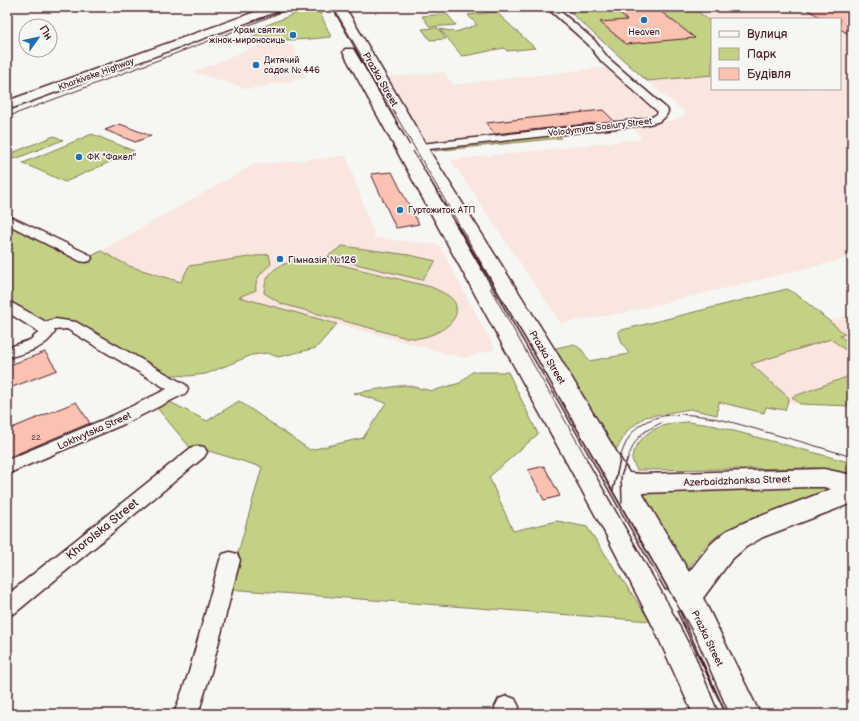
<svg xmlns="http://www.w3.org/2000/svg" width="859" height="721" font-family="'Balsamiq Sans',sans-serif">
	<style>
		.built { fill: #f8e6df }
		.green { fill: #c3d185; stroke: #867858 }
		.building { fill: #fbc2b2; stroke: #4a1f2b }
		.lines { fill: none; stroke-linecap: round; stroke-linejoin: round }
		.street-casing { stroke: #4a1f2b; stroke-width: 3 }
		.secondary-casing { stroke: #4a1f2b; stroke-width: 3 }
		.primary-casing { stroke: #4a1f2b; stroke-width: 3 }
		.street { fill: #f6f6f2; fill-rule: evenodd }
		.secondary { fill: #f6f6f2; fill-rule: evenodd }
		.primary { fill: #f6f6f2; fill-rule: evenodd }
		.tram-far1 { stroke: #4a1f2b; stroke-width: 1 }
		.tram { stroke: #4a1f2b; stroke-width: 1.5 }
		.poi-dot { fill: #1f6fb2; stroke: #f6f6f2; stroke-width: 1.5 }
		.labels { text-anchor: middle; stroke-width: 3.5; stroke-linejoin: round; paint-order: stroke }
		.number-label { font-size: 8px; fill: #76484d }
		.far-poi-label { font-size: 9px; fill: #4a1f2b; stroke: #f6f6f2; text-anchor: start }
		.far-street-label { font-size: 9px; fill: #4a1f2b; stroke: #f6f6f2 }
		.street-label { font-size: 10px; fill: #4a1f2b; stroke: #f6f6f2 }
		.poi-label { font-size: 10px; fill: #4a1f2b; stroke: #f6f6f2; text-anchor: start }
		.near-street-label { font-size: 12px; fill: #4a1f2b; stroke: #f6f6f2 }
	</style>
	<rect width="100%" height="100%" fill="#f6f6f2"/>
	<filter id="ink" filterUnits="userSpaceOnUse"><feTurbulence type="fractalNoise" baseFrequency=".025" numOctaves="2"/><feDisplacementMap in="SourceGraphic" scale="8" xChannelSelector="R" yChannelSelector="G"/><feConvolveMatrix kernelMatrix="1 2 1 2 8 2 1 2 1" color-interpolation-filters="sRGB"/></filter>
	<g filter="url(#ink)">
		<!-- built -->
		<path class="built" d="M692,7H852V257L623,313L561,323L451,160L642,139L632,126L674,120L687,114L647,81L712,75V89H840V19H712V23Z
			M264,43L283,46L292,45L306,78L248,89L194,72Z
			M608,67L655,111L652,117L644,120L434,144L422,140L387,77L444,72L453,85Z
			M346,156L375,238L439,245L495,349L464,358L151,274L129,266L101,251L253,165Z
			M852,314V407L792,403L717,356Z"/>
		<!-- green -->
		<path class="green" d="M564,7H692L712,23V75L647,81Z
			M318,8L331,37C300,40 277,43 247,33L297,13Z
			M496,12L535,48L507,51L504,48C489,50 476,55 462,56L440,29L456,32L477,25L468,15Z
			M447,14L456,25L430,27L422,16Z
			M438,28L446,39L430,40L422,29Z
			M92,134L134,151L65,182L23,163Z
			M560,135L561,138L434,151L432,148Z
			M54,136L63,140L15,159L7,156V155Z
			M7,223L90,257L101,251L129,266L181,282L189,266L269,254L271,264C263,271 254,278 256,290L239,297L337,324L316,348L278,357L267,353L252,355L206,374L188,376L171,375L165,374L72,323H43L7,301Z
			M342,246L409,255L436,261L422,280L327,257Z
			M304,259L325,261L431,287C439,291 451,295 455,303C463,323 434,336 419,338C414,339 408,337 403,337L282,304L264,293C265,268 283,263 304,259Z
			M787,289L795,293L845,334L840,336L852,345V355L831,339L751,364L789,398L785,410L766,407L764,413L719,402L717,415L690,409L645,417L628,430L616,450L557,354L556,348L574,344L582,350L589,361L629,354L622,343L618,331Z
			M472,372H508L538,434L489,477L513,531L557,521L587,527L650,621L228,589L262,467L202,449L193,451L157,408L170,402L207,421L239,401L310,450L363,438L386,403L354,393L405,385L432,391L460,383Z
			M852,375V406L800,404L792,397Z
			M687,422L712,425L852,463V477L832,470L816,468L637,470C635,467 633,462 632,459C632,454 635,448 638,444C650,426 667,424 687,422Z
			M817,486L836,488L731,527C710,539 700,550 687,571L641,491Z"/>
		<!-- building -->
		<path class="building" d="M612,7H655L695,38L626,44L600,22L627,20Z
			M803,7H852V36L840,29V19H823Z
			M603,110L614,121L495,134L486,123Z
			M120,124L151,136L135,142L105,130Z
			M392,172L404,196L419,224L396,228L371,174Z
			M45,352L57,370L7,389V366Z
			M76,402L90,423L7,458V430Z
			M544,466L560,496L544,500L528,470Z"/>
		<g class="lines">
			<!-- street casing -->
			<g class="street-casing">
				<path id="street" d="M546,7H555L594,40L608,58L667,109L668,111C665,122 654,123 644,125L403,152L399,151L397,149L399,147L403,146L644,119L652,117L657,114L658,112L602,62L588,44Z
					M7,215L90,255L92,258L90,261L85,262L80,261L7,224Z
					M7,302L12,303L46,322L55,319L76,322L186,385L188,389L186,393L124,424L7,474V460L112,416L167,389L67,329L54,330L55,332C45,349 25,353 7,358V348L30,340L39,332L7,312Z
					M198,446L204,447L207,452L204,457L15,613L7,616V595L192,447Z
					M230,552L237,554L240,560L211,672L198,714H174L189,672L220,560L223,554Z
					M507,696L515,699L519,707V714H495V707L499,699Z"/>
			</g>
			<!-- secondary casing -->
			<g class="secondary-casing">
				<path id="secondary" d="M333,7H345L432,155L555,350L629,473L641,474L824,469L852,475V503L763,537L746,547L731,560L703,598L760,714H727L680,610L676,611L725,714H693L653,626L604,531L343,52L345,49H353L355,52L566,416L665,591L669,589L533,350L416,155ZM807,487H824L831,489L743,523L726,531L711,544L689,572L642,493Z"/>
			</g>
			<!-- primary casing -->
			<g class="primary-casing">
				<path id="primary" d="M269,7H286L284,9L7,110V101Z"/>
			</g>
			<!-- street -->
			<use href="#street" class="street"/>
			<!-- secondary -->
			<use href="#secondary" class="secondary"/>
			<!-- primary -->
			<use href="#primary" class="primary"/>
			<!-- tram-far1 -->
			<path class="tram-far1" d="M333,7L596,461
				M7,117L222,36L294,7
				M490,288L588,461
				M619,461C623,448 629,433 640,425C676,401 736,424 773,434C800,441 826,449 852,457
				M627,461C636,437 638,434 661,423"/>
			<!-- tram -->
			<path class="tram" d="M587,460L667,601L696,657L719,714
				M595,460L696,638L729,714
				M613,490L620,460
				M622,503L621,476L627,460"/>
		</g>
	</g>
	<!-- markers -->
	<g class="poi-dot">
		<circle cx="644" cy="20" r="4"/>
		<circle cx="293" cy="35" r="4"/>
		<circle cx="256" cy="65" r="4"/>
		<circle cx="79" cy="157" r="4"/>
		<circle cx="400" cy="210" r="4"/>
		<circle cx="280" cy="259" r="4"/>
	</g>
	<g class="labels">
		<!-- number labels -->
		<g class="number-label">
			<text x="36" y="440">22</text>
		</g>
		<!-- far-poi labels -->
		<g class="far-poi-label">
			<text x="285" y="33" text-anchor="end">Храм святих<tspan x="285" dy="10">жінок-мироносиць</tspan></text>
			<text x="644" y="35" text-anchor="middle">Heaven</text>
			<text x="264" y="63">Дитячий<tspan x="264" dy="10">садок № 446</tspan></text>
			<text x="87" y="160">ФК "Факел"</text>
			<text x="408" y="213">Гуртожиток АТП</text>
		</g>
		<!-- far-street labels -->
		<g class="far-street-label">
			<text transform="translate(96 74) rotate(-20)" y="3">Kharkivske Highway</text>
			<text transform="translate(600 127) rotate(-7)" y="3">Volodymyra Sosiury Street</text>
		</g>
		<!-- street labels -->
		<g class="street-label">
			<text transform="translate(381 79) rotate(60)" y="4">Prazka Street</text>
			<text transform="translate(548 357) rotate(59)" y="4">Prazka Street</text>
			<text transform="translate(94 430) rotate(-24)" y="4">Lokhvytska Street</text>
			<text transform="translate(737 480) rotate(-2)" y="4">Azerbaidzhanksa Street</text>
			<text transform="translate(708 638) rotate(64)" y="4">Prazka Street</text>
		</g>
		<!-- poi labels -->
		<g class="poi-label">
			<text x="288" y="263">Гімназія №126</text>
		</g>
		<!-- near-street labels -->
		<g class="near-street-label">
			<text transform="translate(102 529) rotate(-39)" y="4">Khorolska Street</text>
		</g>
	</g>
	<!-- margin -->
	<rect width="859" height="721" fill="none" stroke="#f6f6f2" stroke-width="24"/>
	<rect x="12" y="12" width="835" height="697" fill="none" stroke="#4a1f2b" stroke-width="1.5" filter="url(#ink)"/>
	<!-- legend -->
	<rect x="711" y="18" width="130" height="72" fill="#f6f6f2" stroke="#b1a0a2"/>
	<rect x="719" y="31" width="20" height="6" fill="#f6f6f2" stroke="#b1a0a2"/>
	<text x="747" y="38" font-size="12" fill="#4a1f2b">Вулиця</text>
	<rect x="719" y="48" width="20" height="12" fill="#c3d185" stroke="#b1a0a2"/>
	<text x="747" y="58" font-size="12" fill="#4a1f2b">Парк</text>
	<rect x="719" y="68" width="20" height="12" fill="#fbc2b2" stroke="#b1a0a2"/>
	<text x="747" y="78" font-size="12" fill="#4a1f2b">Будівля</text>
	<!-- north arrow -->
	<g transform="translate(38 38) rotate(57)"><circle r="19" fill="#f6f6f2" stroke="#b1a0a2"/>
	<path d="M0-3L7 15L0 10L-7 15Z" fill="#1f6fb2"/>
	<text y="-6" font-size="11" font-weight="bold" text-anchor="middle" fill="#4a1f2b">Пн</text>
	</g>
</svg>
